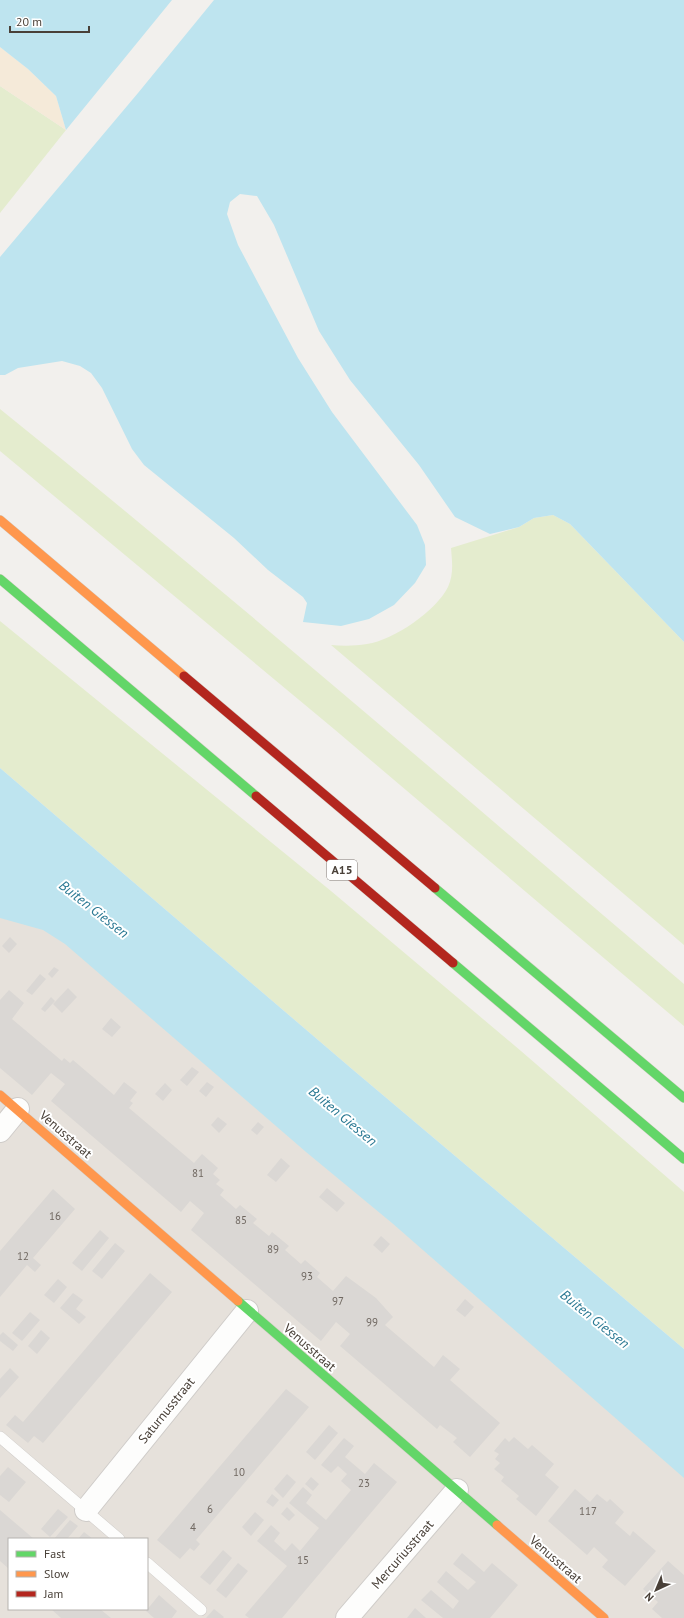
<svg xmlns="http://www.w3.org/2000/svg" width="684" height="1618" font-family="'PT Sans',sans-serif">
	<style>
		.residential { fill: #e6e1db; fill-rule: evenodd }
		.green { fill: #e4ecce }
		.sand { fill: #f5ead9 }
		.water { fill: #bee4ef }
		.building { fill: #dad7d4 }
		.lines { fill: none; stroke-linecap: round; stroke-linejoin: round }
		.lane-casing { stroke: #cfccc9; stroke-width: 12 }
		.street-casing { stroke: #cfccc9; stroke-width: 24 }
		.fast-casing { stroke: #d3cdc5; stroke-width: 10 }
		.slow-casing { stroke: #d3cdc5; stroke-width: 10 }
		.jam-casing { stroke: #d3cdc5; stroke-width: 10 }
		.lane { stroke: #fdfdfc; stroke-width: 11 }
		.street { stroke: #fdfdfc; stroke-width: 22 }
		.fast { stroke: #63d668; stroke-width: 9 }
		.slow { stroke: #ff974d; stroke-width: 9 }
		.jam { stroke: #b3261e; stroke-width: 9 }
		.labels { text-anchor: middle; stroke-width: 4; stroke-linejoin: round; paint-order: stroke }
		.number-label { font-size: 11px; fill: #6f6760 }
		.shield { fill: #fff; stroke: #807974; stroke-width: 1 }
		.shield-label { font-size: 12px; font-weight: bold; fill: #494038 }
		.street-label { font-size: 13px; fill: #494038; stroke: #fff }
		.water-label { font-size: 14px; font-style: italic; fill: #2b7993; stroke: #fff }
	</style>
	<rect width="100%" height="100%" fill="#f2f0ed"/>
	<!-- residential -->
	<path class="residential" d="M0,807L684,1354V1618H0ZM9,1539H147V1609H9Z"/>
	<!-- green -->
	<path class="green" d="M0,86L66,130L0,213Z
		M0,409C232,596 457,791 684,984V1026L334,729L0,451Z
		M553,515L570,524L684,642V945L331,645C343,646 355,646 367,644C394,640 436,611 448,587C454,574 452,561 451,548L519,527L534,518Z
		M0,621L331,891L521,1051L684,1192V1349L352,1069L0,768Z"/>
	<!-- sand -->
	<path class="sand" d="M0,47L28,69L56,96L66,130L0,86Z"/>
	<!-- water -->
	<path class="water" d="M0,0H172L66,130L56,96L28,69L0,47Z
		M214,0H684V642L570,524L553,515L534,518L519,527L490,534L455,517L419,465L350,380L319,331L274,225L257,196L240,194L230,202L227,214L238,245L298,358L332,412L417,525L425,545L426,565L415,583L394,605L369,619L341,626L303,622L307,603L303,597L268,570L234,538L144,465L132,449L102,388L91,373L80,366L62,361L18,368L5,375H0V257L138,93Z
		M0,768L352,1069L684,1349V1478L392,1223L306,1152L65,944L43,930L0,918Z"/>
	<!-- building -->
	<path class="building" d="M10,937L17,944L9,953L2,946Z
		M54,967L59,970L52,978L48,974Z
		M40,974L46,979L32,995L26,991Z
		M68,988L77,997L62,1013L53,1004Z
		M9,990L24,1003L12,1019L62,1061L64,1058L70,1063L73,1060L114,1095L124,1082L137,1092L130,1101L133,1103L129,1108L194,1163L202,1154L218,1168L213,1174L220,1180L216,1184L224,1190L220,1195L236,1209L240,1205L257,1219L253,1223L269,1236L272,1232L289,1246L285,1250L301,1264L305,1260L320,1273L317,1277L333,1291L346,1276L376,1298L393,1317L385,1325L434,1367L443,1355L460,1369L450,1380L500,1423L470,1457L453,1442L457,1438L440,1425L437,1429L340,1346L350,1334L336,1322L321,1341L191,1230L204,1213L190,1201L181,1212L51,1101L65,1084L51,1073L32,1095L0,1068V1000Z
		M51,997L55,1001L45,1012L41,1009Z
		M111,1018L121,1027L112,1037L102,1029Z
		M192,1067L199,1072L187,1086L180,1080Z
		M207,1082L214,1087L206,1097L199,1091Z
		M165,1083L172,1090L163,1101L155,1094Z
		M218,1117L227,1124L219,1133L211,1125Z
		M258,1122L264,1127L257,1135L251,1130Z
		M281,1158L290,1166L276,1182L267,1175Z
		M327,1188L345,1203L337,1212L319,1197Z
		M53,1189L75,1209L33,1258L41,1265L35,1272L27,1265L0,1297V1251Z
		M100,1230L109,1238L82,1271L72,1263Z
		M381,1236L390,1244L382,1253L373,1245Z
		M115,1243L125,1251L102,1279L92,1271Z
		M150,1273L172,1292L43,1443L34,1436L28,1443L6,1425L15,1415L23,1422Z
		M58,1279L67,1287L54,1303L44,1295Z
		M73,1293L83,1300L76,1309L86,1317L79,1324L60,1308Z
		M465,1299L474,1307L465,1317L456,1310Z
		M30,1312L40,1320L22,1341L12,1333Z
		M41,1330L50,1338L37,1354L28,1346Z
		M3,1332L18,1345L13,1351L0,1341V1335Z
		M10,1368L19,1377L0,1398V1379Z
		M286,1389L309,1407L196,1540L200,1544L194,1551L190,1548L180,1559L157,1540Z
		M329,1425L338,1433L315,1460L306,1452Z
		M514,1437L528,1449L532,1445L554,1464L545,1475L559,1487L536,1516L516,1499L519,1496L501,1481L504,1477L494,1469L500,1463L495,1459L499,1454L494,1451L505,1438L509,1442Z
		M344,1438L354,1446L345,1457L365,1474L374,1463L397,1482L282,1618H249L245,1615L287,1566L257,1541L271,1525L280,1533L274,1541L285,1551L292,1543L300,1551L319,1528L289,1503L303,1487L312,1495L306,1503L326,1520L351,1490L341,1481L347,1474L338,1466L331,1473L321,1465Z
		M8,1467L26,1482L9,1502L0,1495V1476Z
		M287,1474L296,1482L283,1498L274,1489Z
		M311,1477L319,1484L313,1491L305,1484Z
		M575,1489L590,1502L597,1494L607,1502L610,1499L624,1512L615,1523L630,1536L633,1531L656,1551L625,1586L602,1567L608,1560L594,1547L587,1555L548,1521Z
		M272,1494L279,1500L273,1507L266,1502Z
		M287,1507L295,1515L289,1521L281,1514Z
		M58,1509L68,1517L50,1537L41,1529Z
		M0,1510L34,1539H9V1569L0,1561Z
		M255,1512L264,1520L251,1536L242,1527Z
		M70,1520L78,1526L67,1539H54Z
		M84,1532L93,1539H78Z
		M223,1550L232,1558L210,1585L200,1577Z
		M462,1553L484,1572L492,1563L518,1585L490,1618H443L421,1600L431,1590L453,1609L459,1601L437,1582L446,1571L468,1590L476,1582L453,1564Z
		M668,1561L684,1575V1618H662L652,1609L658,1602L643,1589Z
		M238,1563L248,1571L226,1598L216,1590Z
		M159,1595L177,1611L172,1618H154L146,1611Z
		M415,1608L426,1618H407Z
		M51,1609H100L111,1618H61Z
		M214,1609L224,1617L223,1618H206Z"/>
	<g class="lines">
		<!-- lane casing -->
		<g class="lane-casing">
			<path id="lane" d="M0,1437L119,1539
				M147,1563L201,1610"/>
		</g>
		<!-- street casing -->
		<g class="street-casing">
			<path id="street" d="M0,1131L18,1109
				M86,1510L247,1311
				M347,1618L457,1490"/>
		</g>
		<!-- fast casing -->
		<g class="fast-casing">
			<path id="fast" d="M0,579L256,796
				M435,888L684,1098
				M453,963L684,1159
				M238,1301L497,1525"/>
		</g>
		<!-- slow casing -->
		<g class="slow-casing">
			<path id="slow" d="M0,520L184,676
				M0,1095L238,1301
				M497,1525L604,1618"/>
		</g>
		<!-- jam casing -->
		<g class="jam-casing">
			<path id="jam" d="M184,676L435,888
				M256,796L453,963"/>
		</g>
		<!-- lane -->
		<use href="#lane" class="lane"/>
		<!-- street -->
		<use href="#street" class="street"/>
		<!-- fast -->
		<use href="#fast" class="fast"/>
		<!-- slow -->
		<use href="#slow" class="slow"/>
		<!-- jam -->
		<use href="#jam" class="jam"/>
	</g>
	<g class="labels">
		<!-- number labels -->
		<g class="number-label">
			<text x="198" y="1177">81</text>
			<text x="55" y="1220">16</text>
			<text x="241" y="1224">85</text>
			<text x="273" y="1253">89</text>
			<text x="23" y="1260">12</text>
			<text x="307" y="1280">93</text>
			<text x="338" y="1305">97</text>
			<text x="372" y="1326">99</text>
			<text x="239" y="1476">10</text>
			<text x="364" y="1487">23</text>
			<text x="210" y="1513">6</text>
			<text x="588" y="1515">117</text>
			<text x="193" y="1531">4</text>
			<text x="303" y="1564">15</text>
		</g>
		<!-- shield labels -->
		<rect class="shield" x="327" y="860" width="30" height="20" rx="3"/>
		<g class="shield-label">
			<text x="342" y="874">A15</text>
		</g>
		<!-- street labels -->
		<g class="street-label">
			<text transform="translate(66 1134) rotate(41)" y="5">Venusstraat</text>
			<text transform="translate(310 1347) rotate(41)" y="5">Venusstraat</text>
			<text transform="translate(166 1410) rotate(-51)" y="5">Saturnusstraat</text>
			<text transform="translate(402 1554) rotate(-49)" y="5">Mercuriusstraat</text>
			<text transform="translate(556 1559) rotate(41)" y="5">Venusstraat</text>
		</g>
		<!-- water labels -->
		<g class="water-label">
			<text transform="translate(94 909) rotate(38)" y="5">Buiten Giessen</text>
			<text transform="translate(343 1116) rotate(40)" y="5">Buiten Giessen</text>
			<text transform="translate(595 1319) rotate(39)" y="5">Buiten Giessen</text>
		</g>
	</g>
	<!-- legend -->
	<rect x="8" y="1538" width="140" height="72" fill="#ffffff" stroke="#b6b3af"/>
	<rect x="16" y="1551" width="20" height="6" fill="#63d668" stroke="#b6b3af"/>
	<text x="44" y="1558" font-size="12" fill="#494038">Fast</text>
	<rect x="16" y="1571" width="20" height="6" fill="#ff974d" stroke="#b6b3af"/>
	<text x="44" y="1578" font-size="12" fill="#494038">Slow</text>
	<rect x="16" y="1591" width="20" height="6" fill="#b3261e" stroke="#b6b3af"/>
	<text x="44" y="1598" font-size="12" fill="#494038">Jam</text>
	<!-- north arrow -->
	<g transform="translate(656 1590) rotate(224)" stroke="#ffffff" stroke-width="3" paint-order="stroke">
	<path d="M0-3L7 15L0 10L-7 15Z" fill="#494038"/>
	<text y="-6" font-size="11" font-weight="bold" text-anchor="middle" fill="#494038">N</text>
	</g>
	<!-- scale -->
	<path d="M10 26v6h79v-6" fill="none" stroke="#494038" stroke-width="2"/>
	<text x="16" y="26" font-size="12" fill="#494038" stroke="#ffffff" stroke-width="3" paint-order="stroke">20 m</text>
</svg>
